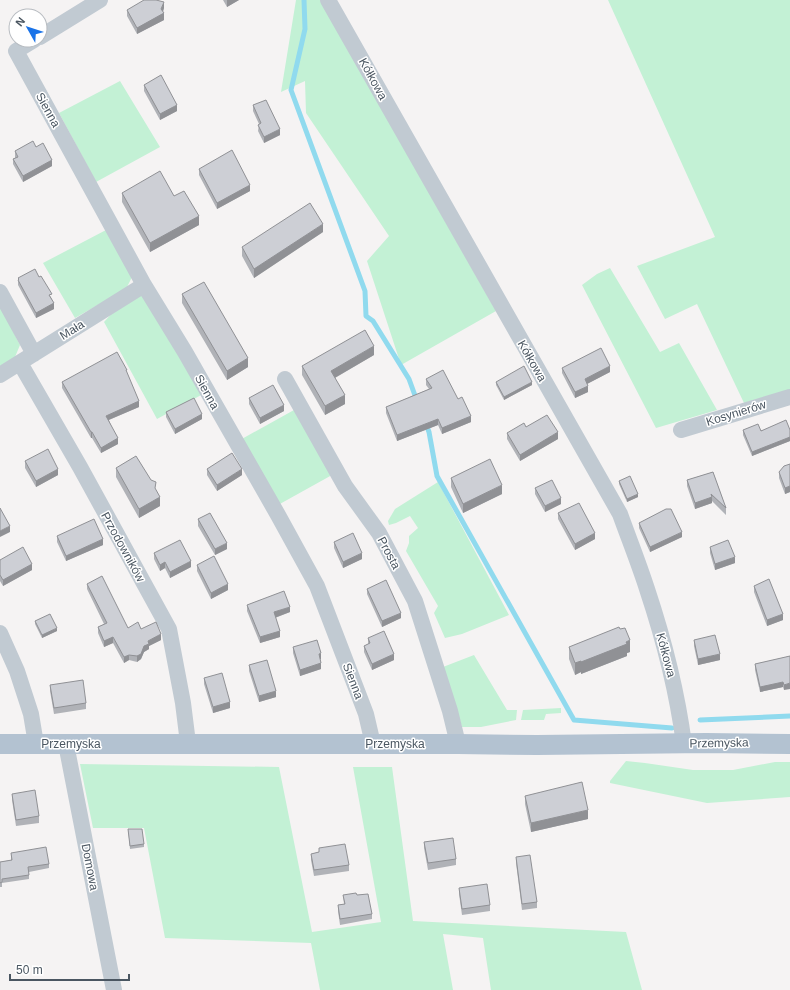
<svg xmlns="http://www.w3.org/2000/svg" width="790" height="990" font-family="Helvetica,sans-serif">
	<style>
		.green { fill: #c3f1d5 }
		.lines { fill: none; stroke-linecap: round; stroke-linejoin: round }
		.stream { stroke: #90daee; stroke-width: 5 }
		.minor { stroke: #c1cad2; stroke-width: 16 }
		.major { stroke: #b3c2d1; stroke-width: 20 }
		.wall { fill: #b0b2b7 }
		.shaded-wall { fill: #909195 }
		.building { fill: #cdcfd5; stroke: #909195 }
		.labels { text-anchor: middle; stroke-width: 3; stroke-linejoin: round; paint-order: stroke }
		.street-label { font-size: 12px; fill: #4a5661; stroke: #fff }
	</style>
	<rect width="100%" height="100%" fill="#f5f3f3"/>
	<!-- green -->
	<path class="green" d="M296,0H320L496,311L401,365L367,261L389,236L306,113L305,81L281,92Z
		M608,0H790V390L744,403L697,304L665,319L637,266L715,237Z
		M120,81L160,147L96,182L59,113Z
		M106,230L132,277L126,289L75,318L43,263Z
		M610,268L660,352L679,343L717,410L656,428L582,285L597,274Z
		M143,294L203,394L157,419L104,322L114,311Z
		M0,305L20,345L15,357L0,366Z
		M294,410L332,475L278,505L240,440Z
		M438,482L509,615L462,634L445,638L434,613L438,606L406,551L409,543V536L418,528L410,516L396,523L389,525L388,521L395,509Z
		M474,655L507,710H517L516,720L481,727H462L443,667Z
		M561,708V713L546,714L544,720H521L523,710Z
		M626,761L645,763L693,770H733L775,762H790V797L707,803L610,783V781Z
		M80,764L279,767L312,932L381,922L353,767H392L413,921L626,932L642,990H491L483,938L443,934L453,990H320L311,943L165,938L144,828H93Z"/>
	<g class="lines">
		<!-- stream -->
		<path class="stream" d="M304,0L305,29L291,90L365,291L366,316L373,321L409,379L417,401
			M426,424L429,432L437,476L574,720L672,728
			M700,720L790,716"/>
		<!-- minor -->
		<path class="minor" d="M328,0L620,514C629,539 639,564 647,589C664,640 677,691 684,744
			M40,37L100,0
			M34,40L16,51L144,285L185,352L278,515L317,586L366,714L373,744
			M0,292L34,354
			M20,363L80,467L169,629L183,703L188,743
			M0,375L144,285
			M285,379L345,486L379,533L415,601L450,711L458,744
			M681,430L790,397
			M0,633L17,671L31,714L36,744
			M66,744L114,990"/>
		<!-- major -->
		<path class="major" d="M0,744H458L537,745L706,743L790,744"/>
	</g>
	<!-- wall -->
	<path class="wall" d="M223,0H239L227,7Z
		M164,8L163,12L164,20L137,34L127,16V10Z
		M144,85L177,111L160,120L144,91Z
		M253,105L280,135L264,143L258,131L259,124L253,111Z
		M36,147L52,166L23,182L13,164V159L15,158V151Z
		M199,169L250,191L217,209L199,175Z
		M122,193L174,196L199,225L150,252L122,202Z
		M323,232L254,278L242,256V247Z
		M39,277L52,299L54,309L36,318L18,285V278Z
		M182,294L248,367L227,380L182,303Z
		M374,355L335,378L345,404L325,415L302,375V366Z
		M562,368L610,372L587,384L588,392L575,398L562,373Z
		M127,373L139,407L109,420L118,444L101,453L92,438H91L62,388V382Z
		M426,379L471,422L442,434L438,425L397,441L386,413V407L429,389L426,385Z
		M496,382L532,385L504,400L496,385Z
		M249,398L284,411L260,424L249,404Z
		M166,412L202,419L175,434L166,417Z
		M526,427L558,439L520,461L507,439V433Z
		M743,430H790V441L752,456L743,435Z
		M25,461L58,475L36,487L25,468Z
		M790,464V492L785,494L779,478V472Z
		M116,468L156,491L160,506L139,518L116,477Z
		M207,469L242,475L217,491L207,475Z
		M713,472L726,508V515L712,501V503L695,509L687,486V480Z
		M451,478L502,494L463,513L451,487Z
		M619,481L638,497L627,502L619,484Z
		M535,488L561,504L545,512L535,494Z
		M558,513L595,539L575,550L558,519Z
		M198,519L227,549L215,555L198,526Z
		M639,523L682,537L650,552L639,528Z
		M57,536L103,545L66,561L57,542Z
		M334,542L362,559L343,568L334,548Z
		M710,547L735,563L715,570L710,553Z
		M154,553L191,567L170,578L165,568L160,571L154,559Z
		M0,560L32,570L3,586L0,581Z
		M197,565L228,590L211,599L197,571Z
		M87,584L128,628L141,629L161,640L149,646V649L144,652L141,659L137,662L129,660L124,663L113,643L104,647L98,633V627L104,624L87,589Z
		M754,586L783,620L767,626L754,592Z
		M367,589L401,618L382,627L367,594Z
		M247,605L290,612L275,618L280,637L260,643L247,611Z
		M35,621L57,631L42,638L35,624Z
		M368,638L394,660L372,670L364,652V646L368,644Z
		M694,640L720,660L698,665L694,646Z
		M293,647L321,659H320L321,669L300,676L293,653Z
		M569,647L630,652L627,653V656L581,674V672L575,675L569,659Z
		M790,656L784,690L783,687L760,692L755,670V664Z
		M249,665L276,697L259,702L249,671Z
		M204,678L230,708L213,713L204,684Z
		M50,685L86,703V709L54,714L50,691Z
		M12,794L39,816V823L16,826L12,800Z
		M525,796L588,819L531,832L525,804Z
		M128,829L144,844V847L130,849Z
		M424,842L456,859V865L428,870L424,848Z
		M319,848L349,865V871L314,876L311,860V854L319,852Z
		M11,853L49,864V868L29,872V879L2,883V887H0V862L11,860Z
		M516,857L537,902V908L522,910L516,863Z
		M459,888L490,905V911L462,915L459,894Z
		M343,895H357L372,914V919L340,925L338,911V905L344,904Z"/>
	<!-- shaded-wall -->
	<path class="shaded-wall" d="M227,0H239L227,7Z
		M164,2V8L162,14L164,13V20L137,34V28L161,9Z
		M177,105V111L160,120V114Z
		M280,129V135L264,143V137Z
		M52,160V166L23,182V176Z
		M250,185V191L217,209V203Z
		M199,216V225L150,252V243Z
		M323,224V232L254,278V269Z
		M54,303V309L36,318V313Z
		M374,346V355L331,380V371Z
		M248,358V367L227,380V371Z
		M610,366V372L585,385V379Z
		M532,382V385L504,400V397Z
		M588,386V392L575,398V392Z
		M345,395V404L325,415V406Z
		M139,401V407L106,421V416Z
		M284,405V411L260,424V418Z
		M202,414V419L175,434V429Z
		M471,416V422L442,434V428Z
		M438,419V425L397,441V435Z
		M91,432H92V438H91Z
		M558,432V439L520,461V455Z
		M790,437V441L752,456V452Z
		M118,438V444L101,453V448Z
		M58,469V475L36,487V481Z
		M242,469V475L217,491V485Z
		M502,485V494L463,513V504Z
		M790,486V492L785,494V488Z
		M638,494V497L627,502V499Z
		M160,497V506L139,518V509Z
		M712,497V503L695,509V503Z
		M561,498V504L545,512V506Z
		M10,526V532L0,537V531Z
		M682,532V537L650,552V547Z
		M595,533V539L575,550V544Z
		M103,539V545L66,561V556Z
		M227,543V549L215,555V549Z
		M362,553V559L343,568V562Z
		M735,557V563L715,570V564Z
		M191,561V567L170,578V572Z
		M165,562V568L160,571V565Z
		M32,564V570L3,586V580Z
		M228,584V590L211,599V593Z
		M290,607V612L274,618V612Z
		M401,613V618L382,627V621Z
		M783,614V620L767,626V620Z
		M57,628V631L42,638V635Z
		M280,631V637L260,643V637Z
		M161,634V640L149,646V649L144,652L141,659L137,662V656L148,641Z
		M113,637V643L104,647V641Z
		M630,640V652L627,653V656L581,674V662Z
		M321,653V659L319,660V654Z
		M394,654V660L372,670V664Z
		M720,654V660L698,665V659Z
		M129,655V660L124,663V657Z
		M581,661V672L575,675V663Z
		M321,663V669L300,676V670Z
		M783,682V687L760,692V687Z
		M790,683V689L784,690V685Z
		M276,691V697L259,702V696Z
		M230,702V708L213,713V707Z
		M588,810V819L531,832V823Z"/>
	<!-- building -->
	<path class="building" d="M144,0H156L164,2L161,9L164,13L137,28L127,10Z
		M161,75L177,105L160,114L144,85Z
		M266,100L280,129L264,137L258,125L261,123L253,105Z
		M33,141L36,147L43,143L52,160L23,176L13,159L18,157L15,151Z
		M232,150L250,185L217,203L199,169Z
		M160,171L174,196L184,191L199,216L150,243L122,193Z
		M310,203L323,224L254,269L242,247Z
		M35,269L39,277L41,276L52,294L49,295L54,303L36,313L18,280L19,279L18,278Z
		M204,282L248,358L227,371L182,294Z
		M365,330L374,346L331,371L345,395L325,406L302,366Z
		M601,348L610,366L585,379L588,386L575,392L562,368Z
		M117,352L127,370H126L139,401L106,416L118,438L101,448L92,432H91L62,382Z
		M524,366L532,382L504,397L496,382Z
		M443,370L458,399L462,397L471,416L442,428L438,419L397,435L386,407L432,388L426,379Z
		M273,385L284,405L260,418L249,398Z
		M194,398L202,414L175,429L166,412Z
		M547,415L558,432L520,455L507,433L524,423L526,427Z
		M786,420L790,430V437L752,452L743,430L758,424L761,431Z
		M48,449L58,469L36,481L25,461Z
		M232,453L242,469L217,485L207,469Z
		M136,456L151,480L156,482L155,488L160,497L139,509L116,468Z
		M490,459L502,485L463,504L451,478Z
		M790,464V486L785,488L779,472L784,466Z
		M713,472L726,508L711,494L712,497L695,503L687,480Z
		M630,476L638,494L627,499L619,481Z
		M552,480L561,498L545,506L535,488Z
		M579,503L595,533L575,544L558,513Z
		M0,508L10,526L0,531Z
		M666,509H671L682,532L650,547L639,523Z
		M210,513L227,543L215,549L198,519Z
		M94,519L103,539L66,556L57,536Z
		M353,533L362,553L343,562L334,542Z
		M180,540L191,561L170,572L165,562L160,565L154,553Z
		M728,540L735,557L715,564L710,547Z
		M23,547L32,564L3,580L0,575V560Z
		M214,556L228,584L211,593L197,565Z
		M102,576L128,628L138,622L141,629L156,622L161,634L148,641L149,644L144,646L141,654L137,656L129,655L124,657L113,637L104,641L98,627L107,623L87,584Z
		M769,579L783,614L767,620L754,586Z
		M386,580L401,613L382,621L367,589Z
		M284,591L290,607L274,612L280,631L260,637L247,605Z
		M50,614L57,628L42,635L35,621Z
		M619,627L620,629L625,628L630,640L626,642L627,644L581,662V661L575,663L569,647Z
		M384,631L394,654L372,664L364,646L370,643L368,638Z
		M715,635L720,654L698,659L694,640Z
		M317,640L321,653L319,654L321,663L300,670L293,647Z
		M790,656V683L784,685L783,682L760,687L755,664Z
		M267,660L276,691L259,696L249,665Z
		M222,673L230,702L213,707L204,678Z
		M83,680L86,703L54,708L50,685Z
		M582,782L588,810L531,823L525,796Z
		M35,790L39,816L16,820L12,794Z
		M128,829H142L144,844L130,846Z
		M453,838L456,859L428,863L424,842Z
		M345,844L349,865L314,870L311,854L319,852V848Z
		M46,847L49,864L28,867L29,875L2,879V882L0,883V862L12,860L11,853Z
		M530,855L537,902L522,904L516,857Z
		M487,884L490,905L462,909L459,888Z
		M356,893L357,895L368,894L372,914L340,919L338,905L345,904L343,895Z"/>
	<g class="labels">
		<!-- street labels -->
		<g class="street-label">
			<text transform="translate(373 79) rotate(61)" y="4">Kółkowa</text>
			<text transform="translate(48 110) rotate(61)" y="4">Sienna</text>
			<text transform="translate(72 330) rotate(-32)" y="4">Mała</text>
			<text transform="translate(532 361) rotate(60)" y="4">Kółkowa</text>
			<text transform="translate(207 392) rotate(61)" y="4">Sienna</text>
			<text transform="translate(736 413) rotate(-17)" y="4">Kosynierów</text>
			<text transform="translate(123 547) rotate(61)" y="4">Przodowników</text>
			<text transform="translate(389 553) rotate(62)" y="4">Prosta</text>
			<text transform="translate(666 655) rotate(75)" y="4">Kółkowa</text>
			<text transform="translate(353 681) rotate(69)" y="4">Sienna</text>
			<text transform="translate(719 743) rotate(-1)" y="4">Przemyska</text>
			<text x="71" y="748">Przemyska</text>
			<text x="395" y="748">Przemyska</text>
			<text transform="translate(90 867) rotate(79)" y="4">Domowa</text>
		</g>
	</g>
	<!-- north arrow -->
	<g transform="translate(28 28) rotate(309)"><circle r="19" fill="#ffffff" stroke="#b7bbc0"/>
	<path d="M0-3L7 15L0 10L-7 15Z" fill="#1a73e8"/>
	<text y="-6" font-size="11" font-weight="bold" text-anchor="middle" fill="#4a5661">N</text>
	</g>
	<!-- scale -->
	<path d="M10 974v6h119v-6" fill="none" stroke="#4a5661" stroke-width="2"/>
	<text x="16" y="974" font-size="12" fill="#4a5661" stroke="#ffffff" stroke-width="3" paint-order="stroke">50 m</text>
</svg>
